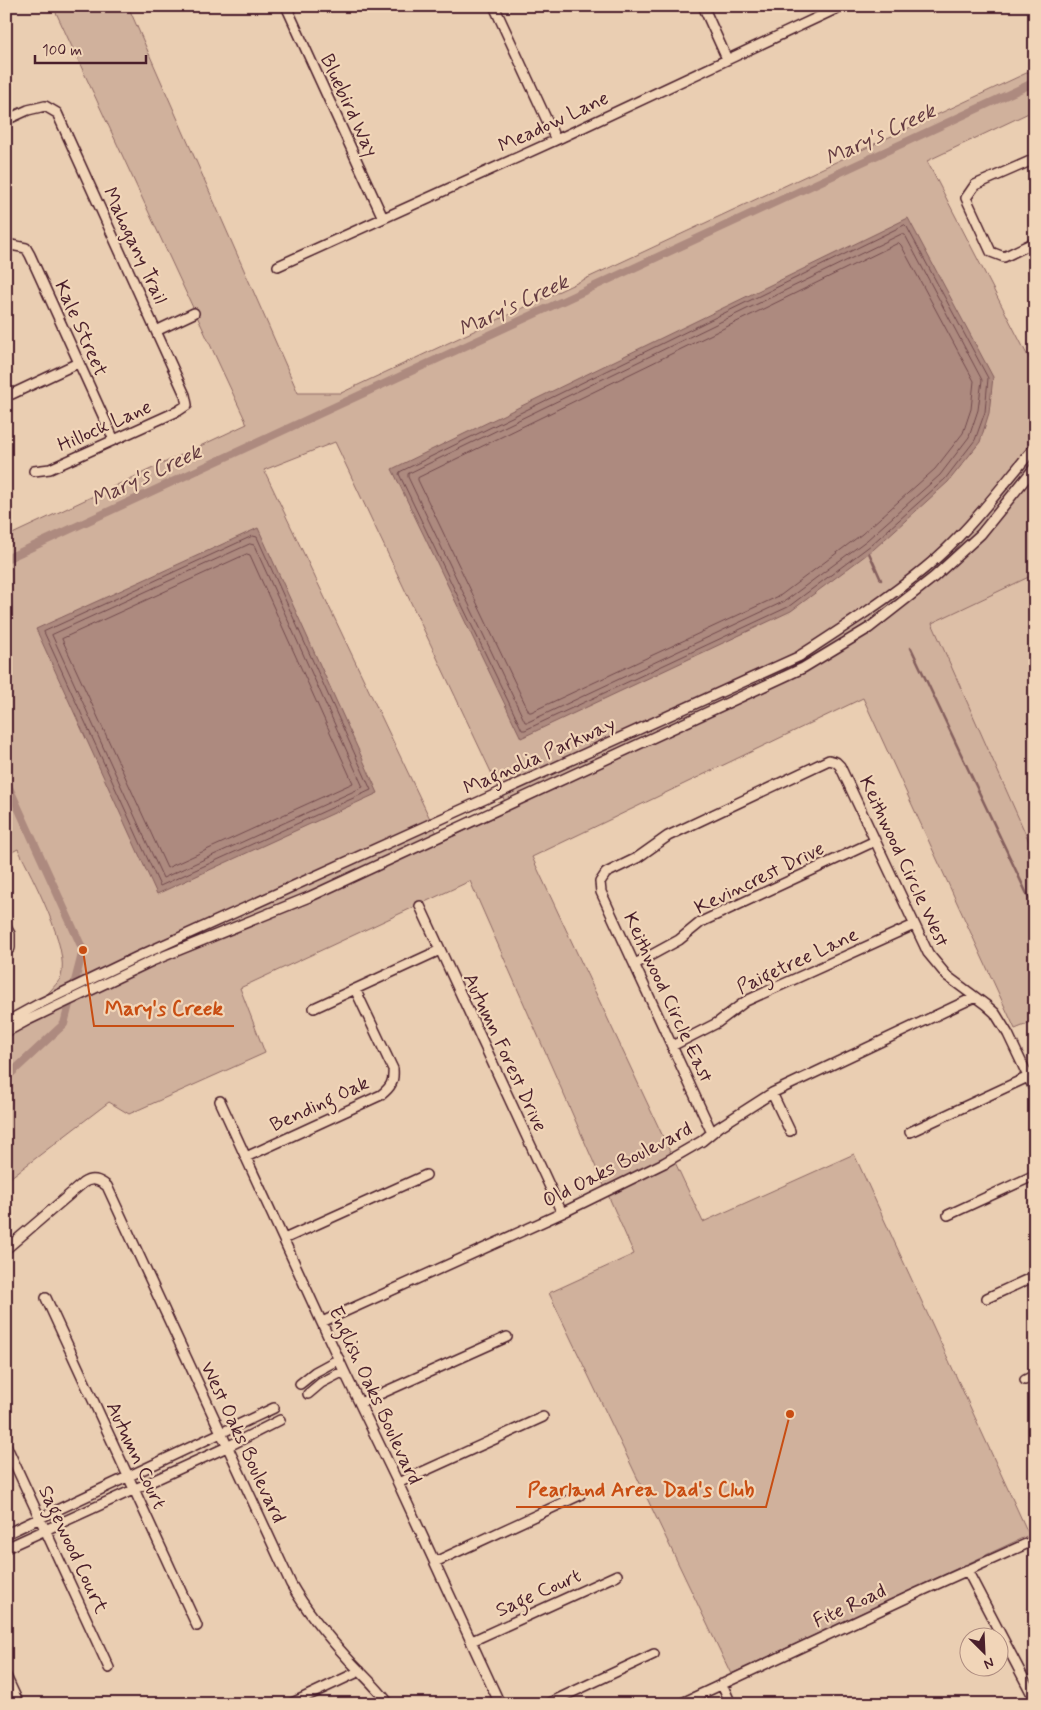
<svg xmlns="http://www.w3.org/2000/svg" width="1041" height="1710" font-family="Mynerve,sans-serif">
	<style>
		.built { fill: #ddbfa7 }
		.green { fill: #d0b19c; stroke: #8d6864; fill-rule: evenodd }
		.water { fill: #ad8a7f; stroke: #855f5d }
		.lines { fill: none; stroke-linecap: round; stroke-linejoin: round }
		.shore { stroke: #724a4d; stroke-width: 1 }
		.stream { stroke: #855f5d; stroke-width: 2.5 }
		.canal { stroke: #ad8a7f; stroke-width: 8 }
		.minor-casing { stroke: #4a1f2b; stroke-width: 12 }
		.minor { stroke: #f1d5b8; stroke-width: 9 }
		.labels { text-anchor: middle; stroke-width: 4.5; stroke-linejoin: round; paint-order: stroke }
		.street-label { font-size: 20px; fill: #4a1f2b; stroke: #f1d5b8 }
		.water-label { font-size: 21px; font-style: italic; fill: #633a40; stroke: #f1d5b8 }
		.leader { fill: none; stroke: #c84d12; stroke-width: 2 }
		.callout-dot { fill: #c84d12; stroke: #f1d5b8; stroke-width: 2 }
		.callout-label { font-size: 21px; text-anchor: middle; font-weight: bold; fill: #c84d12; stroke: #f1d5b8; stroke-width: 4.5; stroke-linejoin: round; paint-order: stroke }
	</style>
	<rect width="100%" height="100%" fill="#eaceb2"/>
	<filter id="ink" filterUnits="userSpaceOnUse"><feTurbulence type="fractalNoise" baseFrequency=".02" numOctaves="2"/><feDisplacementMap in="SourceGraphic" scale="10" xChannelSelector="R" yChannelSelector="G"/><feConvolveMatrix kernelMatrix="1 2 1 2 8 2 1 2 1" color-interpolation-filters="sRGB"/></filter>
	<g filter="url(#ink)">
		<!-- built -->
		<path class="built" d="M1035,574V855L932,623Z"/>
		<!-- green -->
		<path class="green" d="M53,6H128L298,393H341L1035,69V110L927,161L1035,370V574L932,623L1035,855V1021L1015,1029L863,698L532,857L703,1222L854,1154L1029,1535L731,1674L549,1293L634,1254L470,881L240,988L265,1053L129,1114L109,1102L6,1181V1036C15,1027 59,984 61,977C70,947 32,877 18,849L6,855V537L247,424ZM335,442L509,810L441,842L264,470Z"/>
		<!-- water -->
		<path class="water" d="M908,218L993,377L989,413L980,442L948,482L874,549L791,611L521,738L392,469Z
			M258,528L378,793L157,894L36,629Z"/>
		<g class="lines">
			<!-- shore -->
			<path class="shore" d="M905,225L907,227L988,378L985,412L975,440L945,479L871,545L788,607L525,730H522L399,474L400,472Z
				M902,234L905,235L982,380L978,410L969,437L940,475L867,540L785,601L528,722H525L408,477V474Z
				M899,243L901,245L974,381L971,409L963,433L935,469L862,534L781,595L531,712H529L418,480V478Z
				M253,536L257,537L371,790L160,886L44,632Z
				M250,544L254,545L363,787L163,878L52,635Z
				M247,554L250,555L353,783L167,868L62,639Z"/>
			<!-- stream -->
			<path class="stream" d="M869,553L881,580
				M911,648L1035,911"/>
			<!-- canal -->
			<path class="canal" d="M6,559L1035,82
				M6,781L83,950L64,1024L6,1078"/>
			<!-- minor casing -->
			<g class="minor-casing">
				<path id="minor" d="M286,6L383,218
					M494,6L556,140
					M703,6L727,59
					M6,120L28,110L45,106L57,113L185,395L187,405L178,411L50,469L34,471
					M1035,159L975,185L966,198L991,252L1004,257L1035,242
					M6,244L26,248L30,255L114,440
					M278,266L556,140L842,6
					M156,331L194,313
					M6,395L12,394L78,363
					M420,906L562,1213
					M6,927L10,934V948L6,951
					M635,964L679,940L701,922L875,841
					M314,1008L440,950
					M6,1022L37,1005L137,957L798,657C841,629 885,601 925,568C967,534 1000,488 1035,447
					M6,1032L28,1020L152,961L309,897L803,668L869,628L934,577L981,534L1035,467
					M672,1046L717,1023L746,1001L914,925
					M772,1093L790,1131
					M220,1101L344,1371L398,1483L500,1704
					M910,1132L1028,1077
					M712,1133L601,892L600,882L606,873L637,858L668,836L829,760L836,762L840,766L928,953L947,976L986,1005L995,1013L1008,1034L1035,1091
					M246,1157L381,1095C391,1087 394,1082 393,1069L355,989
					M948,1215L1035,1175
					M284,1239L426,1175
					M6,1249L83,1183C92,1177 99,1180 107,1186L291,1584C307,1612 328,1637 350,1661C363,1675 378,1688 389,1704
					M46,1298L197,1626
					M987,1298L1035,1276
					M322,1322L562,1213L664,1163L702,1141L719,1127L772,1093L975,997
					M1025,1380L1035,1375
					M300,1384L315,1372L339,1359
					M308,1394L321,1383L344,1371
					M360,1403L507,1337
					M6,1445L109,1668
					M398,1483L543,1417
					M6,1534L274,1408
					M6,1548L227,1447L280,1420
					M435,1562L580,1495
					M967,1570L1035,1700
					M472,1641L617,1575
					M6,1676L19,1704
					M722,1684L731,1704
					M290,1704L360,1671
					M547,1704L654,1654
					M680,1704L917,1593L1035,1540"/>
			</g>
			<!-- minor -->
			<use href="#minor" class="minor"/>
		</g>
	</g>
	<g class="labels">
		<!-- street labels -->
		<g class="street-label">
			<text transform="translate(350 105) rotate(65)" y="7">Bluebird Way</text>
			<text transform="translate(553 121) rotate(-25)" y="7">Meadow Lane</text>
			<text transform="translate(136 245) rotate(65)" y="7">Mahogany Trail</text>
			<text transform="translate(82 328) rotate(66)" y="7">Kale Street</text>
			<text transform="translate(104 425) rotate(-24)" y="7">Hillock Lane</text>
			<text transform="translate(539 755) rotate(-24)" y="7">Magnolia Parkway</text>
			<text transform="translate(905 861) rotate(65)" y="7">Keithwood Circle West</text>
			<text transform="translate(759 877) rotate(-26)" y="7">Kevincrest Drive</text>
			<text transform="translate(797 960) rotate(-25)" y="7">Paigetree Lane</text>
			<text transform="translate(669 997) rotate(65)" y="7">Keithwood Circle East</text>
			<text transform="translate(506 1052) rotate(65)" y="7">Autumn Forest Drive</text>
			<text transform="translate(319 1103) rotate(-25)" y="7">Bending Oak</text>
			<text transform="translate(617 1164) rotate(-27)" y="7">Old Oaks Boulevard</text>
			<text transform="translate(376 1395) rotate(65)" y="7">English Oaks Boulevard</text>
			<text transform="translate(244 1442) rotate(65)" y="7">West Oaks Boulevard</text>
			<text transform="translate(137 1455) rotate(65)" y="7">Autumn Court</text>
			<text transform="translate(74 1549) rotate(65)" y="7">Sagewood Court</text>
			<text transform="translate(538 1592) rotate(-24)" y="7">Sage Court</text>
			<text transform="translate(849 1605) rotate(-25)" y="7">Fite Road</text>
		</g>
		<!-- water labels -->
		<g class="water-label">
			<text transform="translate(880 134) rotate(-25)" y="7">Mary's Creek</text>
			<text transform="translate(513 305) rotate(-25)" y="7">Mary's Creek</text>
			<text transform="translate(146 475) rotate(-25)" y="7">Mary's Creek</text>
		</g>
	</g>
	<!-- callouts -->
	<path class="leader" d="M83 950L94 1026H234M790 1414L766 1507H516"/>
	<g class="callout-dot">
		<circle cx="83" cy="950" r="5"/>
		<circle cx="790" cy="1414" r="5"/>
	</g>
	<g class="callout-label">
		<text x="164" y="1015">Mary's Creek</text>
		<text x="641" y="1496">Pearland Area Dad's Club</text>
	</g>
	<!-- margin -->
	<rect width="1041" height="1710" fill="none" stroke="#f1d5b8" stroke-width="25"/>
	<rect x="12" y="12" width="1016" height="1685" fill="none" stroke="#4a1f2b" stroke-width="2" filter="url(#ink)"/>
	<!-- north arrow -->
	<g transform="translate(984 1652) rotate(156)"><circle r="24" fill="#f1d5b8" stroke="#ae8c80"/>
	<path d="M0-4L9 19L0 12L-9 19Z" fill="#4a1f2b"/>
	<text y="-8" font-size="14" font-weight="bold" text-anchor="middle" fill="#4a1f2b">N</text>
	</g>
	<!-- scale -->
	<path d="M35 55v8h111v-8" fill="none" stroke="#4a1f2b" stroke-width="2.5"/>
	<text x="42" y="55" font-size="15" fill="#4a1f2b" stroke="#f1d5b8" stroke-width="4" paint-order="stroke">100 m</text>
</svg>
